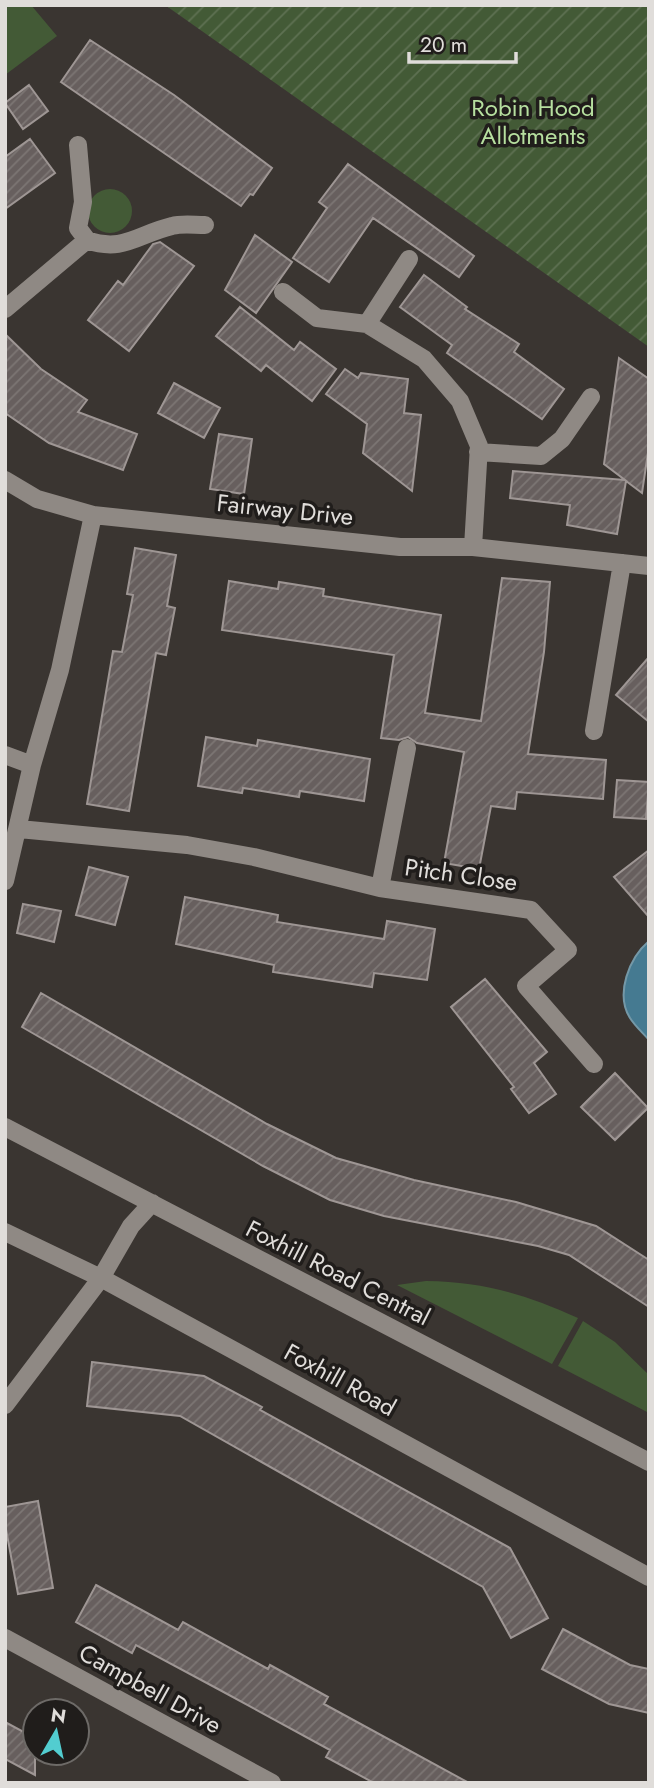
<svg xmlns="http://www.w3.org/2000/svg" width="654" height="1788" font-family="Jost,sans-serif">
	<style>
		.green { fill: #435a36 }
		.garden { fill: url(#garden-furrows) }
		.water { fill: #457a91; stroke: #7498a7; stroke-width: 2 }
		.building { fill: url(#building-hatch); stroke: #9e9694; stroke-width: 2 }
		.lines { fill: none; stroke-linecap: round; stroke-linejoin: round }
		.minor { stroke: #8f8984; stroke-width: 18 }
		.labels { text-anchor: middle; stroke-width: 7; stroke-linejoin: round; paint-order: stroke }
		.park-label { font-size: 24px; fill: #b6df9f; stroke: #201d1b }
		.street-label { font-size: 24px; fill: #e0ddda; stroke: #201d1b }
	</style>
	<defs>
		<pattern id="garden-furrows" width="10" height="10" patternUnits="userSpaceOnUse" patternTransform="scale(1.75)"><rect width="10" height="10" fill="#435a36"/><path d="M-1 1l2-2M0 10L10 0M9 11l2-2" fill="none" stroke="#5e7152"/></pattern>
		<pattern id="building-hatch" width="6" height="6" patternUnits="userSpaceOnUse" patternTransform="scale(1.75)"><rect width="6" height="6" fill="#675f5e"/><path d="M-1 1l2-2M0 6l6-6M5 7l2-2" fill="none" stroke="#7c7674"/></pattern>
	</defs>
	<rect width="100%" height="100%" fill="#3a3531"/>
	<!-- green -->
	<path class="green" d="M5,5H31L57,36L5,75Z
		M88 211a22 22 0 1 1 44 0a22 22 0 1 1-44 0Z
		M426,1281C484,1282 525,1294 578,1318L552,1364L397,1285Z
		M583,1321L615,1342L649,1375V1413L558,1366Z"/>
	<!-- garden -->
	<path class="garden" d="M165,5H649V347Z"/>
	<!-- water -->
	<path class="water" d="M649,941V1040C643,1033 635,1026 630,1018C615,994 629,958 649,941Z"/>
	<!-- building -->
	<path class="building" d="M90,40L174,95L272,168L253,195L250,194L241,206L61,82Z
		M29,85L48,111L23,129L5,103Z
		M30,139L55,173L5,209V157Z
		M348,164L474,256L459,277L373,218L329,282L293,258L327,208L319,202Z
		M255,235L292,262L256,313L225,290Z
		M160,242L194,266L129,351L88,320L118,281L123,285L153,244Z
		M424,275L467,307L465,309L519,344L514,352L564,389L542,419L447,353L452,345L400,307Z
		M240,307L294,350L300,342L336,369L312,401L266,365L261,371L216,336Z
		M5,334L41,369L87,400L78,412L137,434L123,470L49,443L5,413Z
		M619,358L649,379V446L642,493L626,481L617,534L567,525L570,505L510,498L513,471L625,480L604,464Z
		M345,369L358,378L361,373L408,379L404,413L421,415L412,491L363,453L367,424L326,394Z
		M174,383L220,408L204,438L158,413Z
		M219,434L252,439L244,494L210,489Z
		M135,548L176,555L167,606L175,608L166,655L156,653L129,811L87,804L113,651L122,652L133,595L127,594Z
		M502,578L550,582L544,652L528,754L606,760L603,799L517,792L515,809L491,806L479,869L444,863L464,752L417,743L408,737L399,740L381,738L394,655L222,630L229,581L278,589L279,582L324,589L323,596L441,615L425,713L481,721Z
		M649,657V722L616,695Z
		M206,737L257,746L258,740L370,759L364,801L300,791L299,797L243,788L242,793L198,786Z
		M617,780L649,782L646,819L614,817Z
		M649,850V917L614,877Z
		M89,867L128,877L115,925L76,915Z
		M185,897L278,915L277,922L384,939L387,921L435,929L427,980L374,973L372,987L273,972L274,965L176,944Z
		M23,904L61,911L54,942L17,933Z
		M485,979L547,1052L534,1063L556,1094L529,1113L511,1089L514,1087L451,1007Z
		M41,993L267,1124L336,1158L414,1180L516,1202L596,1226L649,1260V1307L569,1255L538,1246L384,1216L330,1200L263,1166L22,1027Z
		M615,1073L648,1108L615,1140L581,1107Z
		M92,1362L204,1376L262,1407L260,1410L510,1548L548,1618L511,1638L483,1587L180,1416L87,1406Z
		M38,1501L53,1588L18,1594L5,1524V1507Z
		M96,1585L178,1630L183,1622L268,1669L270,1665L328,1697L324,1704L469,1783H374L326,1757L330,1750L218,1689L136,1645L132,1653L76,1622Z
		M563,1629L630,1665L649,1669V1713L609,1704L542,1669Z
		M5,1722L35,1738V1775L5,1759Z"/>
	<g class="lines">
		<!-- minor -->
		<path class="minor" d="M87,240C123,253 138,234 172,226C182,223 194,225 205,225
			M283,292L317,318L367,324L424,359L460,401L479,446L473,547
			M5,309L87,240L78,228L83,202L78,145
			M367,324L409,259
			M478,452L541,456L562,439L591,397
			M5,480L37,499L93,515L400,547H473L649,566
			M594,731L622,563
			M5,755L32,765
			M19,829L187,845L254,857L380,888L531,910L568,950L526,986L594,1064
			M5,881L32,765L60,670L93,515
			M380,888L407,748
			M5,1127L649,1462
			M5,1232L101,1278L649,1577
			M5,1405L101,1278L131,1226L152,1203
			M5,1638L272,1783"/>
	</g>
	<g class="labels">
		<!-- park labels -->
		<g class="park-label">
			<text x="533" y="116">Robin Hood<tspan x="533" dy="28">Allotments</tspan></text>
		</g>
		<!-- street labels -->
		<g class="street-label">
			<text transform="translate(285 510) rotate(6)" y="8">Fairway Drive</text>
			<text transform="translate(461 875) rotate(8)" y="8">Pitch Close</text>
			<text transform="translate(338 1273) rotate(27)" y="8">Foxhill Road Central</text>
			<text transform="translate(340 1380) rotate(29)" y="8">Foxhill Road</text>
			<text transform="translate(150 1689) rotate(29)" y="8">Campbell Drive</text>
		</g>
	</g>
	<!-- border -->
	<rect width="654" height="1788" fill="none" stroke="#e0ddda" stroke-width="14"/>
	<!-- north arrow -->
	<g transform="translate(56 1732) rotate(9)"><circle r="33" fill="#201d1b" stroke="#6d6a67" stroke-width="2"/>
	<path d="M0-5L12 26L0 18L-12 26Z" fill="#52cdd0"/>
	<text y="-10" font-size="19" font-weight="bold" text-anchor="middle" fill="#e0ddda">N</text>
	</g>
	<!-- scale -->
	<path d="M409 52v10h107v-10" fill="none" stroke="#e0ddda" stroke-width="3.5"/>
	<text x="420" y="52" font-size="21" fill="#e0ddda" stroke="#201d1b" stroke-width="5" paint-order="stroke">20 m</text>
</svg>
